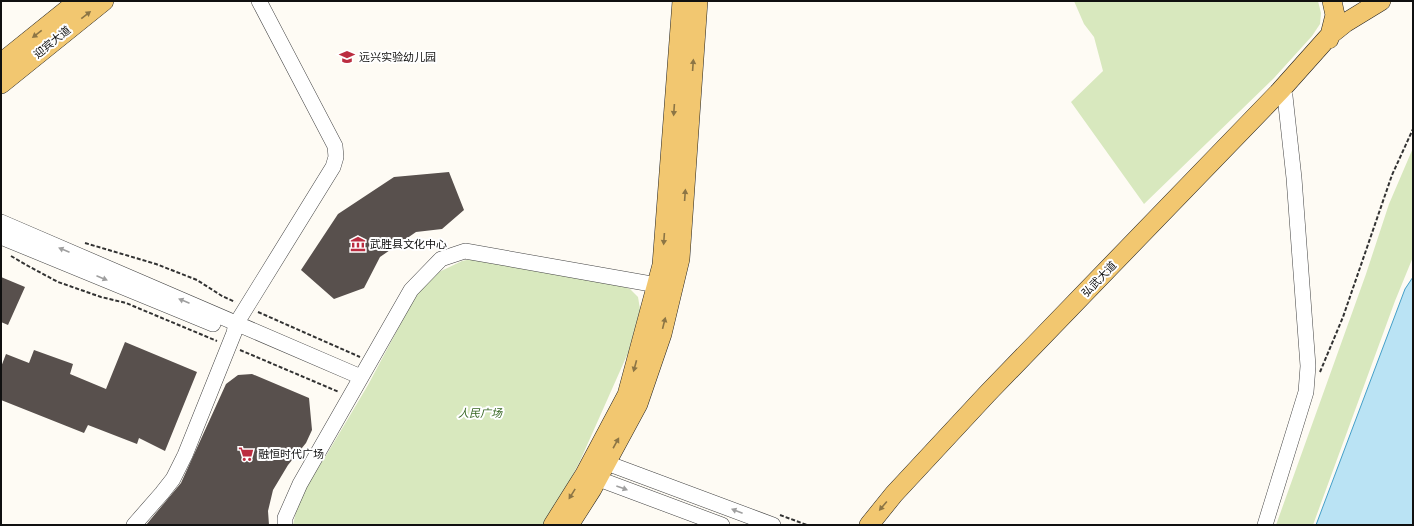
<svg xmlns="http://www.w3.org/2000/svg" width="1414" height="526" font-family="'PT Serif','Noto Sans SC',serif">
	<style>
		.green { fill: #d8e8be }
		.water { fill: #bae3f4; stroke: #449fc8 }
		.building { fill: #58504d }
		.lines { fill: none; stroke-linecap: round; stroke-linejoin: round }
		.minor-casing { stroke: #434343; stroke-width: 16 }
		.major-casing { stroke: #212121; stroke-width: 20 }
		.path { stroke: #323232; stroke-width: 2; stroke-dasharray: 4 2; stroke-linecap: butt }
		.minor { stroke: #fff; stroke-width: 15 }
		.major { stroke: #f2c770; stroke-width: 19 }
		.oneway { fill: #8c7545 }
		.oneway2 { fill: #9f9f9f }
		.labels { text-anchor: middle; stroke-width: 4; stroke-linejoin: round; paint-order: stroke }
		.street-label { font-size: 11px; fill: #101010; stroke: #fff }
		.poi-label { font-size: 11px; fill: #101010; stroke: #fff; text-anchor: start }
		.park-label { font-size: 11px; font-style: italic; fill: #366622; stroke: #fff }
	</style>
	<rect width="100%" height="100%" fill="#fefbf4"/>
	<!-- green -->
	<path class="green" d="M1074,1H1318L1321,13L1320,24L1312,36L1274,78L1144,204L1071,102L1103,71L1094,37L1084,24Z
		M1413,148V257L1395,301L1313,525H1276L1366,274L1389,204Z
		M476,258L614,283L630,289L638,297L640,309L628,353L580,461L556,507L543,525H293L297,507L308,482L324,459L368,385L409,308L423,285L439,272L462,261Z"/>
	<!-- water -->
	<path class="water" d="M1413,277V525H1316L1405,289Z"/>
	<!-- building -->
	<path class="building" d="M449,172L464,210L442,229L416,232L380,257L364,288L334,299L301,270L338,214L394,177Z
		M1,277L25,287L8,325L1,322Z
		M125,342L197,372L165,451L139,438L137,444L88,425L84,433L1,400V367L6,354L29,363L34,350L73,364L70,374L106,389Z
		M252,374L309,398L312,430L306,443L288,465L273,490L268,511L269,525H146L181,483L226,384L238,375Z"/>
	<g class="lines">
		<!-- minor casing -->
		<g class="minor-casing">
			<path id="minor" d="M1,222L361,377
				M1,237L213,324
				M596,459L773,525
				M588,475L722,525
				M134,525L162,493L173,479L185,455L234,333L236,324L333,167L336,157L335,146L259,1
				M285,525V518L300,484L411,290L441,259L465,251L657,285
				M1265,525L1306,392L1308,366L1294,178L1285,96L1280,91"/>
		</g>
		<!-- major casing -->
		<g class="major-casing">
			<path id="major" d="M1329,39L1335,15L1332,1
				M1,63L78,1
				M1,84L104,1
				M553,525L585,474L627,395L662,265L682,1
				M569,525L592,489L638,404L662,334L680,259L698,1
				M869,525L894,494L987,394L1280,91L1330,35L1345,23L1381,1"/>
		</g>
		<!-- path -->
		<path class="path" d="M85,243L156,264L197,280L222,296L235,302
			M11,256L30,267L58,282L101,297L126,303L217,341
			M258,312L360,357
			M240,350L339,392
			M1320,372L1343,317L1392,175L1413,129
			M780,515L807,525"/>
		<!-- minor -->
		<use href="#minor" class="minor"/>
		<!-- major -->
		<use href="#major" class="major"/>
	</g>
	<!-- one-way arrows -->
	<defs><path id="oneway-solid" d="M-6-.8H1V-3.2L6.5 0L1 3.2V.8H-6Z"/></defs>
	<g class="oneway">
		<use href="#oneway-solid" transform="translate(86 15) rotate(-38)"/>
		<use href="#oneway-solid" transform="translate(37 34) rotate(142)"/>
		<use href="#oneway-solid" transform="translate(693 65) rotate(-86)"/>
		<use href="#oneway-solid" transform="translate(674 110) rotate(94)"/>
		<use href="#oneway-solid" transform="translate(685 195) rotate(-86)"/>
		<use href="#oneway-solid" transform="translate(664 239) rotate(94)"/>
		<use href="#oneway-solid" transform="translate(664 323) rotate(-76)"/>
		<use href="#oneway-solid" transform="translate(635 366) rotate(105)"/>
		<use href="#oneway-solid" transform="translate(616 443) rotate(-61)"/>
		<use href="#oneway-solid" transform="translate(572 494) rotate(122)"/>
		<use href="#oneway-solid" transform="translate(883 506) rotate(130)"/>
	</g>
	<g class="oneway2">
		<use href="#oneway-solid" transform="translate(64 250) rotate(-157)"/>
		<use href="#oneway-solid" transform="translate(102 278) rotate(23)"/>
		<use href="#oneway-solid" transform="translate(184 301) rotate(-157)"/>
		<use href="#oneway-solid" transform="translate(622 488) rotate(20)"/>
		<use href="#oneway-solid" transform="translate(737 511) rotate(-159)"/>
	</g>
	<!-- icons -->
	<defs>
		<g id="school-bare" transform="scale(1.2)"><path d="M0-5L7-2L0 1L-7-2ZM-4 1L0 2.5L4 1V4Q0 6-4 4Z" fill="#bb2d40" stroke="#fff" stroke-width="2.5" paint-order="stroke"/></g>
		<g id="museum-bare" transform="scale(1.2)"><path d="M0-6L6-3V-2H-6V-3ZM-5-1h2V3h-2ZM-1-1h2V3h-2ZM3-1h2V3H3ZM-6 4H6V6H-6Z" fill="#bb2d40" stroke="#fff" stroke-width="2.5" paint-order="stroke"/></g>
		<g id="supermarket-bare" transform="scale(1.2)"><path d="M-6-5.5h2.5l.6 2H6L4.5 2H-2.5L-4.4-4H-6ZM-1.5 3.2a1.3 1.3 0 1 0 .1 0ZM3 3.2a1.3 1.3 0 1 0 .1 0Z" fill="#bb2d40" stroke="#fff" stroke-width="2.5" paint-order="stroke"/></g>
	</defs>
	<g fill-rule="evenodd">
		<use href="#school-bare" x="347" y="57"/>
		<use href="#museum-bare" x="358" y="244"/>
		<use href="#supermarket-bare" x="246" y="454"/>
	</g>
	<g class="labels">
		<!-- street labels -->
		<g class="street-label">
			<text transform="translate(52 42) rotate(-39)" y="4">迎宾大道</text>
			<text transform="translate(1099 279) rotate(-46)" y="4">弘武大道</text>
		</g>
		<!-- poi labels -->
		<g class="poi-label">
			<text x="359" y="61">远兴实验幼儿园</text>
			<text x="370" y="248">武胜县文化中心</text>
			<text x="258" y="458">融恒时代广场</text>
		</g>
		<!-- park labels -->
		<g class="park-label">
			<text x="480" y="417">人民广场</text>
		</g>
	</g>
	<!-- border -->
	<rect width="1414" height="526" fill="none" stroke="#101010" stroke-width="4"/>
</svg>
